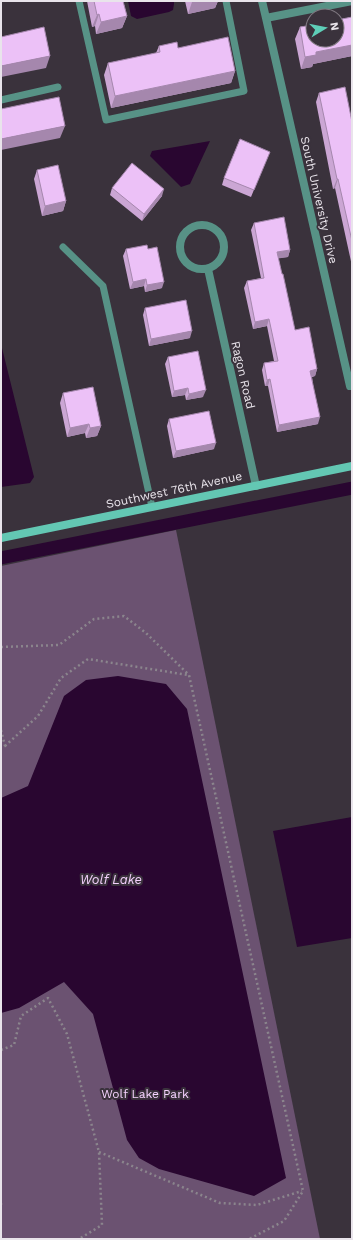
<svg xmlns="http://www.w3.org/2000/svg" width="353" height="1240" font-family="'Work Sans',sans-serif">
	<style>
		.green { fill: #6b5271 }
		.water { fill: #290630 }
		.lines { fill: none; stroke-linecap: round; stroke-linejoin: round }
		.canal { stroke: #290630; stroke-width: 13 }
		.path { stroke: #8b858d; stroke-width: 2.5; stroke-dasharray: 2 3; stroke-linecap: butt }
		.lane { stroke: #579286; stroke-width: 7 }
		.street { stroke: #579286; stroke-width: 8 }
		.secondary { stroke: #63c7b3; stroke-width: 8 }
		.wall { fill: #cba6d4 }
		.shaded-wall { fill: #a587ad }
		.building { fill: #ecc1f7; stroke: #a587ad }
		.labels { text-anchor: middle; stroke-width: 4; stroke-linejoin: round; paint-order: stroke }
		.street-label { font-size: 12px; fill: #e9e4eb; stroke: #3a323c }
		.park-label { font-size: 12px; fill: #f6d3ff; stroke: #3a323c }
		.water-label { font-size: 13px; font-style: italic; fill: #f3d0fc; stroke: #3a323c }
	</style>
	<rect width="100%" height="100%" fill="#3a323c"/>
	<!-- green -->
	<path class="green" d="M176,530L320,1239H1V566Z"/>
	<!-- water -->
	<path class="water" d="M128,1H174V4L173,10L169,12L137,19L131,16Z
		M210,141L190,184L181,187L150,156L152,151Z
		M1,344L34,477L30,483L1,487Z
		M118,676L166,684L187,709L286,1178L254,1196L159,1169L139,1158L127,1140L93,1014L64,982L19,1008L1,1013V798L28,786L64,696L86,680Z
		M352,817V938L297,947L273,831Z"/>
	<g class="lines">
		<!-- canal -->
		<path class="canal" d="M1,558L352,488"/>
		<!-- path -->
		<path class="path" d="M1,647L59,645L94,619L124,616L146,633L189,675L303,1191L284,1221L249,1239
			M1,730L5,746H1
			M5,746L38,716L61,678L88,659L188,675
			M1,1050L14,1045L21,1016L48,998L67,1034L99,1152L102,1225L79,1239
			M99,1152L220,1203L257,1205L302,1191
			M1,1203V1207"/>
		<!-- lane -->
		<path class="lane" d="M79,1L106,120L244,91L226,1
			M1,100L58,87
			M63,247L103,286L152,507"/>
		<!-- street -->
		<path class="street" d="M262,1L266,18
			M180 247a22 22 0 1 1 44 0a22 22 0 1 1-44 0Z
			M208,269L256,486
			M350,386L266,18L352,1"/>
		<!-- secondary -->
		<path class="secondary" d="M1,538L352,466"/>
	</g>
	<!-- wall -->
	<path class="wall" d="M87,1H123L127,16L122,28L96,34L95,26L92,27Z
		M185,1H218L215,8L188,14Z
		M352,17V56L313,64L312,67L301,69L295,39L300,27Z
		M159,46L178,48L235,71L231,83L111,108L104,75L108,63L156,53Z
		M319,93L352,122V266L335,188L333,189L316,102Z
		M267,158L251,197L222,185L224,178Z
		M37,170L66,201L63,211L42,216L34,179Z
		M112,188L162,196L142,221L110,195Z
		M254,223L290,250L288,257L278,258L295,330L317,369L315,376L312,377L318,424L277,432L268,386H265L262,370L264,363L274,361L267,326L253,329L244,288L247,281L261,278L251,230Z
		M126,249H148L162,288L145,292L144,286L130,289L123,256Z
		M145,308L190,338L149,346L143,315Z
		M168,357L203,397L186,400L185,395L172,397L165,364Z
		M63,393L101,426L97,436L86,438L85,433L67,437L60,403Z
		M169,419L214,449L173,458L167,426Z"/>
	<!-- shaded-wall -->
	<path class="shaded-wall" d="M198,1H218L215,8L188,14L192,2Z
		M99,14L95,26L92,27L97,15Z
		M127,16L122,28L96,34L101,22Z
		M352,45V56L313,64L312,67L301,69L305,57L316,52Z
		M50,56L46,68L1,77V66Z
		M235,71L231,83L111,108L115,96Z
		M65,126L60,138L1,150V139Z
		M337,179H338L335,188L333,189Z
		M164,189L162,196L142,221L144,214Z
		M66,201L63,211L42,216L45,206Z
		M290,250L288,257L275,259L277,252Z
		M146,279L144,286L130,289L133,282Z
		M164,282L162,288L145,292L147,285Z
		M269,319L267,326L253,329L255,322Z
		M192,331L190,338L149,346L151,339Z
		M317,369L315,376L308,377L310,371Z
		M270,379L268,386H265L267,380Z
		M188,388L185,395L172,397L174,391Z
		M206,390L203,397L186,400L189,394Z
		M320,417L318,424L277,432L279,425Z
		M89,424L85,433L67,437L70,428Z
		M101,426L97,436L86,438L90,428Z
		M216,443L214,449L173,458L176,451Z"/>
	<!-- building -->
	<path class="building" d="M94,1H123L127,16L101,22L99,14L97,15Z
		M352,17V45L316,52V55L305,57L300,27L313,25V40H337V20Z
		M44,27L50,56L1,66V37Z
		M228,37L235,71L115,96L108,63L160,52L159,46L177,42L178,48Z
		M345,87L352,122V241L338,179H337L319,93Z
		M59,97L65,126L1,139V109Z
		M240,139L270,152L254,190L224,178Z
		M132,163L164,189L144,214L112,188Z
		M58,165L66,201L45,206L37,170Z
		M284,217L290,250L277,252L282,274H283L295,330L309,327L317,369L310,371L320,417L279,425L270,379L267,380L264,363L278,361L269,319L255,322L247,281L264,278L254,223Z
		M147,245L148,249L157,247L164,282L147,285L146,279L133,282L126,249Z
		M186,300L192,331L151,339L145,308Z
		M198,351L206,390L189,394L188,388L174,391L168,357Z
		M93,387L101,426L90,428L89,424L70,428L63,393Z
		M209,411L216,443L176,451L169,419Z"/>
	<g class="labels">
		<!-- street labels -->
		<g class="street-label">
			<text transform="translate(319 200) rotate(77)" y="4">South University Drive</text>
			<text transform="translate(243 375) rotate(77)" y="4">Ragon Road</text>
			<text transform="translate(174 490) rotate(-12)" y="4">Southwest 76th Avenue</text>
		</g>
		<!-- park labels -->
		<g class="park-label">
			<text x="145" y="1098">Wolf Lake Park</text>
		</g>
		<!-- water labels -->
		<g class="water-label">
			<text x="111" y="884">Wolf Lake</text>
		</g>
	</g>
	<!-- border -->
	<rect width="353" height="1240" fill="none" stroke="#e9e4eb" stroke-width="4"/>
	<!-- north arrow -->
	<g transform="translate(325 28) rotate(80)"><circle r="19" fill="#3a323c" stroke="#807982"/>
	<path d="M0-3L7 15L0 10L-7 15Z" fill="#5eceb8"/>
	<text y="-6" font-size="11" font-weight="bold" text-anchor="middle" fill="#e9e4eb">N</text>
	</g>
</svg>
